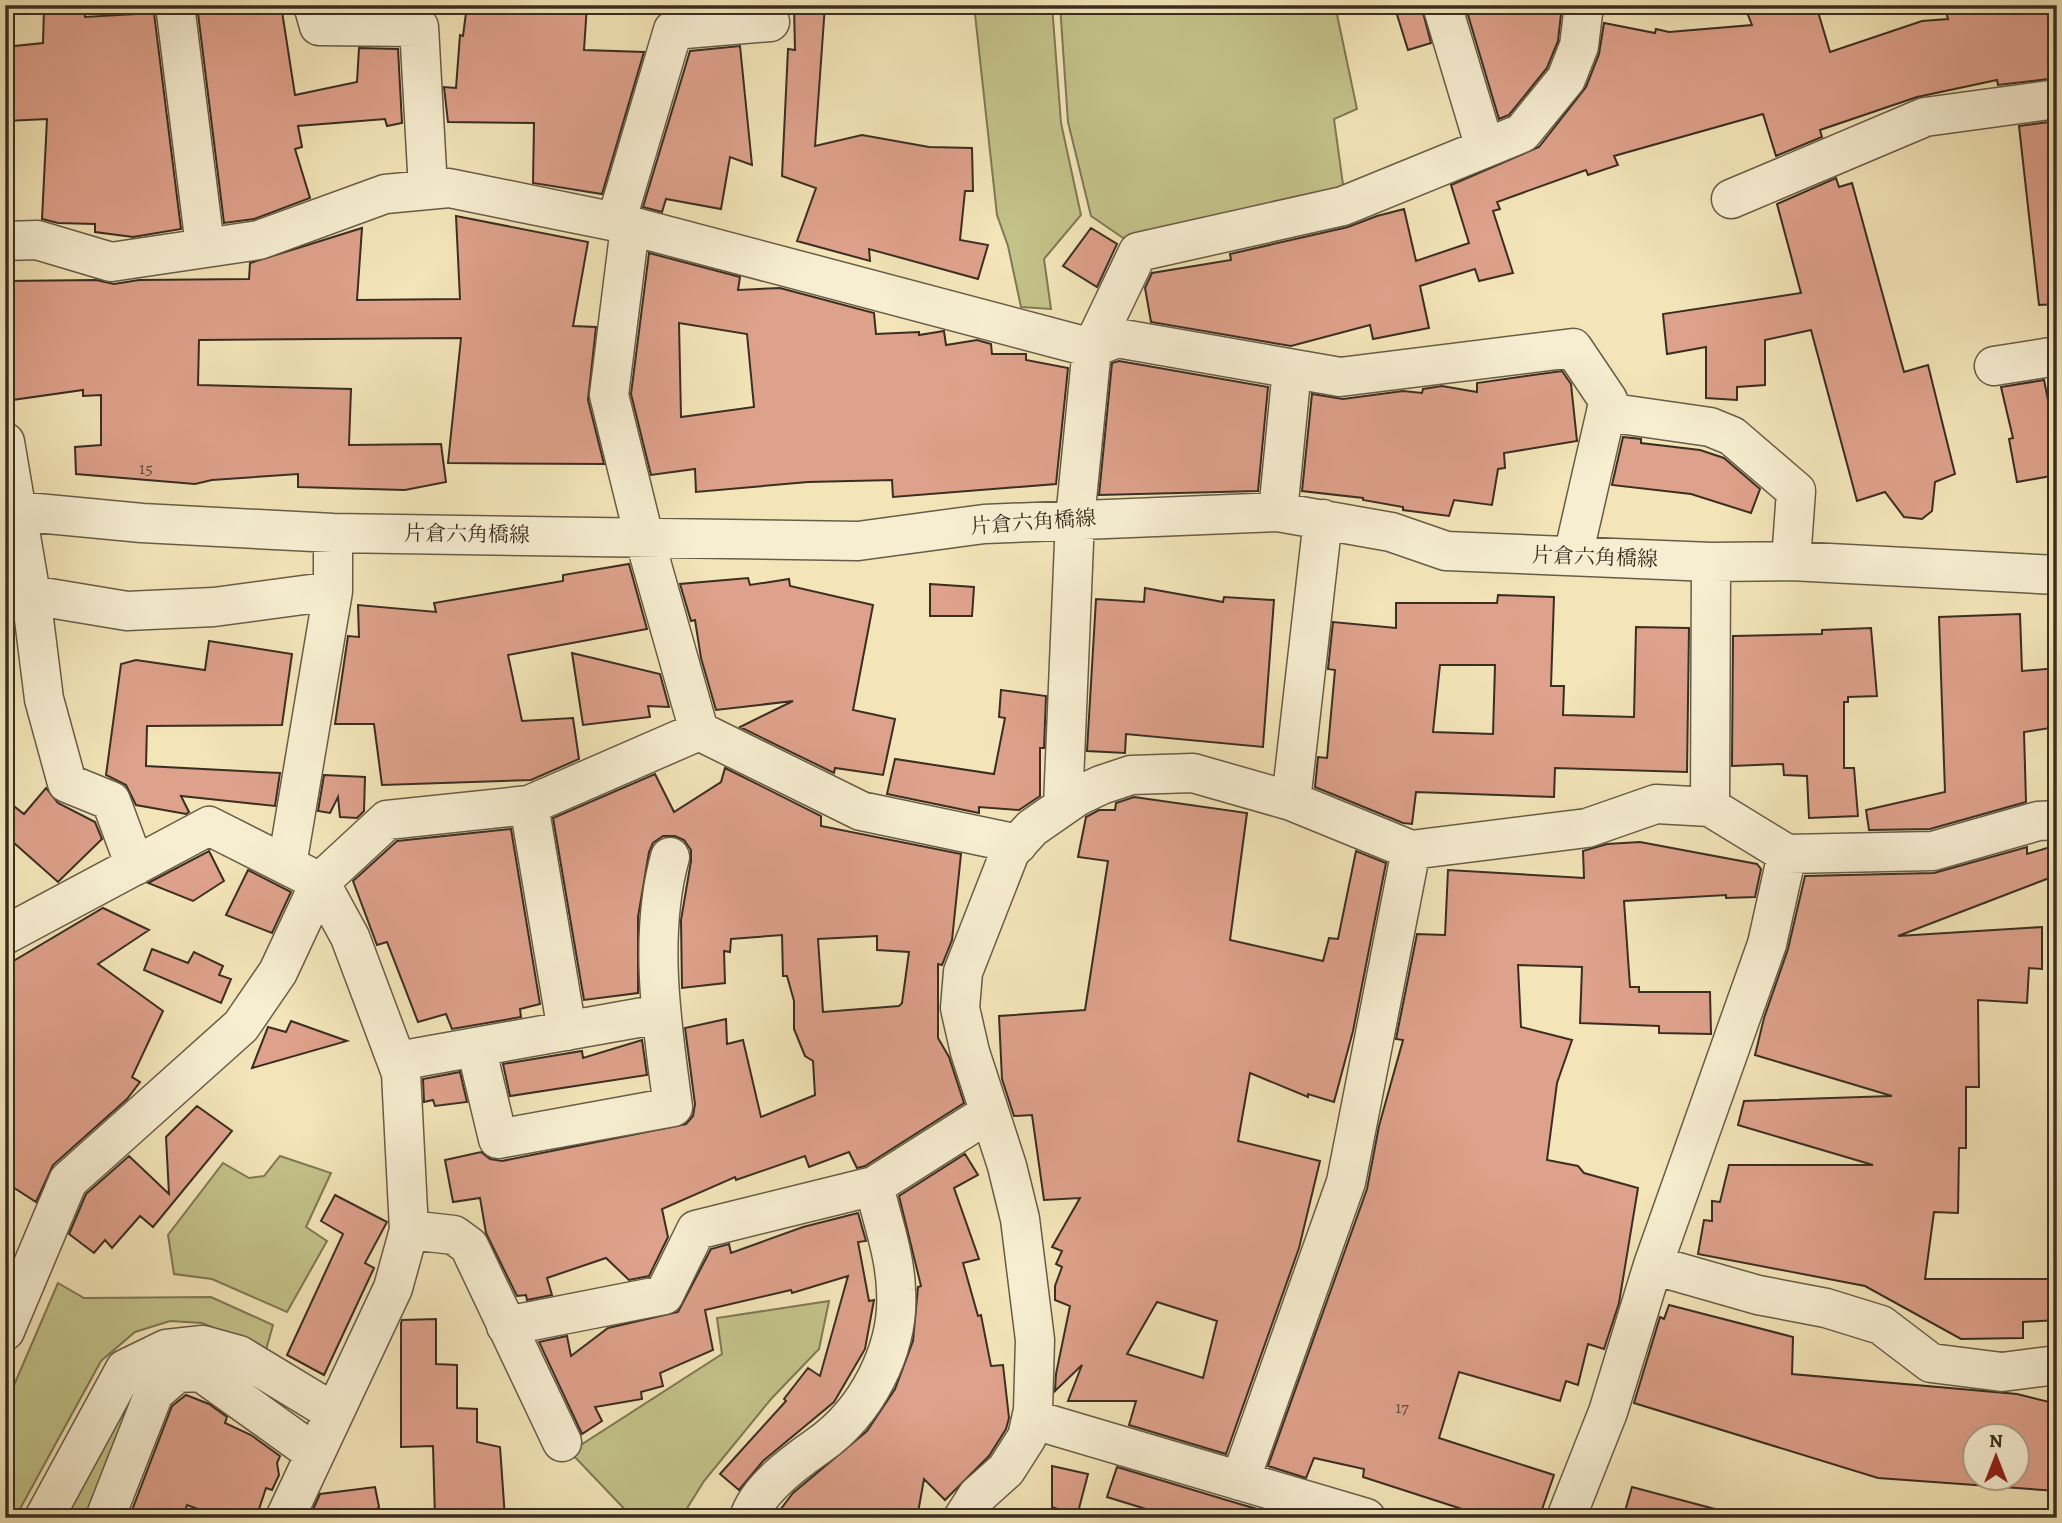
<svg xmlns="http://www.w3.org/2000/svg" width="2062" height="1523" font-family="Alegreya,'Noto Serif JP',serif">
	<style>
		.green { fill: #c3c289; stroke: #7e7856; stroke-width: 2 }
		.building { fill: #dea18b; stroke: #3a2e23; stroke-width: 2; fill-rule: evenodd }
		.lines { fill: none; stroke-linecap: round; stroke-linejoin: round }
		.minor-casing { stroke: #685c48; stroke-width: 41 }
		.minor { stroke: #f7eed1; stroke-width: 38 }
		.labels { text-anchor: middle; stroke-width: 5; stroke-linejoin: round; paint-order: stroke }
		.number-label { font-size: 18px; fill: #634b3d }
		.street-label { font-size: 21px; fill: #3a2e23; stroke: #f7eed1 }
	</style>
	<rect width="100%" height="100%" fill="#f3e5b8"/>
	<filter id="stains"><feTurbulence type="fractalNoise" baseFrequency=".00286" numOctaves="4"/><feColorMatrix values="0 0 0 0 .2 0 0 0 0 .09 0 0 0 0 .02 0 0 0 .5 -.17"/></filter>
	<radialGradient id="worn" r=".72"><stop offset=".6" stop-color="#630" stop-opacity="0"/><stop offset="1" stop-color="#630" stop-opacity=".3"/></radialGradient>
	<!-- green -->
	<path class="green" d="M974,5H1052L1061,123L1081,215L1044,259L1051,309L1021,307L1008,246L997,215Z
		M1060,5H1335L1357,109L1334,119L1344,192L1129,242L1091,216L1068,122Z
		M280,1156L331,1173L306,1227L327,1241L287,1312L212,1279L174,1274L168,1235L223,1163L249,1178L264,1176Z
		M58,1283L84,1298L211,1297L273,1325L266,1350L202,1323L170,1321L135,1332L101,1361L15,1518H5V1406Z
		M829,1301L819,1349L771,1399L704,1481L681,1518H633L570,1452L722,1354L717,1318Z
		M136,1385L142,1389L88,1518H65Z"/>
	<!-- building -->
	<path class="building" d="M197,5H281L295,95L357,82L359,48L398,49L402,123L387,126L385,119L298,126L302,147L295,149L310,198L254,219L224,223Z
		M467,5H587L584,50L644,52L602,194L533,183L534,123L448,122L444,87L456,88L460,35L463,36Z
		M794,5H825L815,146L862,135L929,147L972,148L973,191H965L960,240L988,245L978,279L869,249L870,261L797,241L816,188L782,176L788,49L795,50Z
		M1394,5H1421L1431,43L1408,50Z
		M1465,5H1562L1558,41L1547,68L1509,115L1499,119Z
		M1744,5H1816L1830,52L1922,21L1948,19L1944,5H2057V78L1998,85L1997,80L1917,97L1820,130L1822,137L1776,156L1763,114L1614,156L1618,165L1588,175L1586,170L1497,202L1500,209L1493,211L1513,273L1479,281L1475,269L1420,286L1429,328L1373,339L1370,325L1291,346L1151,322L1145,288L1152,273L1231,260L1230,254L1348,227L1377,216L1404,209L1416,261L1469,243L1451,185L1539,147L1586,87L1599,54L1604,23L1655,33L1656,29L1669,32L1752,25Z
		M85,6V17L154,13L181,229L133,237L95,232V224L58,223L42,219L47,119L5,121V47L43,43L44,8Z
		M740,46L752,165L730,157L721,209L666,199L662,212L643,207L690,51Z
		M2057,121V304L2039,305L2019,126Z
		M1836,178L1839,187L1852,183L1904,372L1928,365L1955,474L1935,482L1932,511L1922,519L1904,517L1885,492L1857,501L1811,330L1765,340V385L1737,387V400L1706,398V347L1667,354L1663,314L1801,293L1777,204Z
		M456,216L588,242L573,326L596,327L588,400L604,464L448,463L461,338L199,340L198,385L351,389L349,445L441,444L446,482L405,490L298,487V474L212,480L195,484L76,474L75,447L101,445V395L83,396V390L5,401L7,281L96,280L114,284L139,280L249,279L250,263L362,228L357,300L460,299Z
		M1091,228L1117,244L1097,287L1063,266Z
		M649,253L740,277L738,290L780,288L874,313L876,334L919,332V335L944,331L946,345L977,340L991,344L992,354H1026V360L1068,368L1056,484L893,497L892,480L808,482L696,492L695,469L651,475L631,394ZM679,323L747,334L754,407L681,417Z
		M1119,361L1268,387L1258,491L1099,495L1112,363Z
		M1562,371L1571,384L1577,441L1504,453L1505,468L1498,469L1492,505L1454,500L1449,516L1403,510V507L1363,500V498L1302,491L1312,394L1343,399L1403,391L1422,393L1423,389L1442,386L1477,392V383Z
		M2044,380L2054,430L2057,429V475L2017,482L2009,439L2013,438L2001,387Z
		M1623,437L1641,439V443L1700,450L1724,458L1760,489L1751,513L1691,494L1612,485Z
		M629,564L647,629L508,655L522,721L573,718L579,759L531,780L382,785L374,724H335L348,636L359,637L358,605L436,612L434,603L563,581V575Z
		M748,578L750,585L789,579L790,586L873,605L853,710L895,719L883,775L835,768L834,773L740,727L793,701L716,710L701,658L695,620L691,621L680,584Z
		M930,584L974,587L972,616H930Z
		M1145,588L1223,602L1224,597L1274,600L1263,747L1126,734L1125,753L1087,751L1096,599L1144,602Z
		M1498,595L1554,597L1551,686H1564L1563,715L1634,717L1636,627L1689,628L1687,772L1555,768L1554,797L1416,792L1412,824L1403,823L1315,787L1318,757L1327,758L1335,670L1328,669L1333,622L1396,628V603H1497ZM1440,665H1495L1493,734L1433,732Z
		M2020,614L2022,671L2057,668V727L2024,732L2026,802L1930,829L1869,830L1866,810L1945,792L1939,617Z
		M1871,628L1877,696L1848,697V702H1844V768H1854L1858,816L1809,818L1807,776L1784,775L1783,764L1732,766L1733,636L1822,634V630Z
		M209,641L292,654L282,725L147,726L146,766L280,773L275,806L181,796L189,812L186,814L136,805L126,785L106,775L121,664L136,660L205,670Z
		M572,653L660,674L669,707L648,706L650,717L583,725Z
		M1001,690L1046,696L1044,748H1040V796L1019,810L979,807V813L887,794L895,759L994,774L1005,718L999,717Z
		M725,768L821,816V826L961,854L952,940L942,965L938,964V1038L949,1057L964,1103L865,1166L857,1168L849,1152L809,1167L805,1156L736,1180L735,1177L662,1209L668,1237L649,1276L629,1280L606,1258L547,1278L552,1295L527,1300L526,1295L517,1296L486,1233L480,1198L453,1202L445,1160L481,1152L490,1159L502,1161L686,1124L693,1116L695,1104L685,1028L726,1019L727,1044L743,1040L761,1117L815,1095L813,1061L805,1056L794,1029V1001L787,976H783L782,935L731,939L730,952L724,951L725,983L682,988L681,920L691,861V850L684,840L675,836H663L653,843L649,852L638,917V993L584,1000L553,818L655,774L674,812L721,782ZM877,936V950L909,952L902,1003L899,1006L823,1012L818,939Z
		M324,775L365,777L364,811L357,818L340,817L338,797L330,813L318,811Z
		M46,788L58,803L95,822L102,839L58,882L5,835V799L24,814Z
		M1134,797L1247,813L1230,940L1323,961L1329,938L1338,939L1356,851L1386,863L1353,1031L1334,1102L1308,1094V1097L1250,1073L1238,1141L1320,1161L1299,1248L1226,1454L1129,1425L1136,1401H1068L1082,1365L1055,1391L1056,1374L1070,1306L1055,1300V1286L1062,1267L1056,1264L1062,1251L1052,1247L1080,1198L1044,1200L1032,1115L1014,1116L1002,1079L999,1016L1085,1010L1108,861L1078,857L1086,817L1099,810H1115L1116,803ZM1157,1302L1217,1321L1203,1378L1127,1354Z
		M511,829L540,1004L520,1009L521,1017L452,1029L446,1014L418,1022L387,942L377,945L353,881L397,841Z
		M1640,842L1757,864L1761,869L1755,897L1726,898V895L1624,901L1630,987H1639V992H1710L1711,1034L1659,1033V1026L1580,1023L1582,967L1518,965L1521,1027L1572,1040L1557,1083L1547,1160L1578,1166L1584,1173L1638,1188L1619,1303L1604,1349L1588,1344L1578,1385L1566,1381L1560,1401L1459,1372L1439,1438L1554,1475L1539,1518H1466L1468,1511L1363,1477L1364,1469L1314,1458L1306,1478L1268,1466L1367,1189L1379,1126L1403,1040L1396,1039L1417,934L1445,935L1448,870L1584,878L1583,851L1607,844Z
		M2057,845V875L1898,936L2042,927V969L2029,968L2027,1003L1978,1000L1979,1087H1966V1148H1959L1958,1213L1934,1212L1925,1279H2057V1320L2023,1322V1338L1961,1339L1865,1286L1698,1254L1704,1220L1712,1221V1201L1720,1202L1729,1165H1873L1738,1125L1744,1101L1892,1096L1755,1055L1764,1018L1788,949L1805,876L1934,873L2027,847V854Z
		M209,851L224,881L193,901L148,883Z
		M248,870L291,892L272,933L226,915Z
		M103,908L149,930L98,964L163,1011L132,1077L140,1082L127,1099L53,1165L36,1202L5,1182V966Z
		M152,949L188,963L194,952L223,966L219,975L231,979L221,1003L144,970Z
		M291,1021L347,1041L252,1068L268,1027L286,1032Z
		M642,1040L647,1075L510,1096L503,1064L582,1051L583,1058Z
		M460,1072L467,1102L435,1106L433,1100L424,1102L423,1079Z
		M197,1106L232,1131L153,1227L140,1216L112,1248L105,1240L94,1253L69,1234L86,1194L129,1156L169,1194L166,1137Z
		M965,1154L978,1175L954,1188L979,1259L963,1263L978,1316L981,1315L991,1366L1003,1365L1009,1418L1006,1429L989,1456L945,1500L924,1479L917,1518H774L793,1493L867,1431L895,1389L913,1341L918,1287L921,1286L899,1196Z
		M335,1195L387,1222L365,1263L374,1268L324,1375L287,1355L343,1234L321,1221Z
		M858,1213L866,1241L858,1242L869,1301L874,1300L865,1349L834,1402L763,1461L739,1490L720,1474L786,1401L784,1399L808,1368L820,1376L848,1276L792,1293L791,1290L705,1310L713,1350L660,1373L663,1386L641,1392L642,1399L595,1407L602,1421L582,1434L539,1342L567,1336L571,1356L608,1328L678,1312L711,1249L729,1244L731,1253L803,1227Z
		M1669,1305L1793,1337L1792,1374L2017,1394L2057,1404V1491L1878,1478L1634,1403L1660,1317L1664,1319ZM1975,1436H2017V1478H1975Z
		M436,1319V1364L457,1365V1408L477,1409V1442L500,1447L505,1518H435L433,1446L401,1447V1323L402,1320Z
		M186,1395L209,1404L227,1417L225,1423L251,1435L280,1456L277,1463L279,1475L272,1490L266,1488L256,1518H223L187,1505L183,1518H129L172,1406Z
		M1052,1466L1088,1474L1077,1516L1052,1507Z
		M1117,1467L1233,1502L1288,1518H1158L1159,1513L1107,1497Z
		M375,1487L379,1507L369,1518H309L320,1494Z
		M1632,1487L1715,1509L1713,1518H1623Z"/>
	<g class="lines">
		<!-- minor casing -->
		<g class="minor-casing">
			<path id="minor" d="M175,5L205,246
				M313,5L319,26L419,27L428,189
				M1442,5L1485,148
				M1731,199L1925,117L2057,99
				M616,222L673,30L770,22
				M630,227L609,395L644,537L699,731
				M5,241L37,240L111,262L259,240L385,194L449,188L616,222L1092,348L1117,338L1340,377L1573,348L1608,400L1606,412L1710,427L1732,436L1796,491L1791,561
				M1994,366L2057,356
				M5,442L31,595L44,699L67,783L111,801L135,866
				M5,510L142,523L333,533L858,541L984,524L1278,512L1391,532L1446,551L1711,562L1791,561L2057,575
				M1278,512L1292,369
				M1573,556L1606,412
				M31,595L127,611L214,607L333,591
				M1291,801L1323,519
				M529,805L567,1031
				M1063,806L1075,519L1092,348L1138,252L1343,206L1522,133L1566,79L1579,46L1584,5
				M1710,807L1711,562
				M287,865L333,591V533
				M5,935L209,826L320,882L350,937L401,1073L409,1230L393,1288L285,1518
				M476,1047L498,1139L673,1107C662,1026 648,936 670,857
				M398,1061L660,1014
				M409,1230L454,1235L469,1246L562,1442
				M1653,1265L1758,1295L1826,1308L1881,1325L1931,1363L2002,1372L2057,1365
				M506,1326L664,1295L696,1230L874,1186
				M5,1331L68,1181L241,1026L278,972L320,882L387,820L529,805L699,731L861,811L1018,844
				M1031,1419L1366,1518
				M1240,1481L1346,1182L1411,850
				M44,1518L125,1369L166,1349L203,1345L239,1355L333,1412
				M105,1518L154,1393L177,1373L201,1372L314,1453
				M749,1518C757,1490 795,1462 818,1446C866,1413 900,1349 896,1290C895,1255 882,1219 874,1186L989,1113
				M963,1518L977,1496L1006,1470L1027,1437L1033,1410L1035,1340L1020,1219L1007,1166L970,1052L960,1008L963,972L1010,852L1032,828L1078,796L1101,785L1131,775L1193,773L1291,801L1411,850L1587,828L1656,804L1710,807L1787,854L1933,851L2038,821L2057,820
				M1566,1518L1608,1412L1653,1265L1767,944L1787,854"/>
		</g>
		<!-- minor -->
		<use href="#minor" class="minor"/>
	</g>
	<g class="labels">
		<!-- number labels -->
		<g class="number-label">
			<text x="146" y="474">15</text>
			<text x="1402" y="1413">17</text>
		</g>
		<!-- street labels -->
		<g class="street-label">
			<text transform="translate(1033 522) rotate(-4)" y="7">片倉六角橋線</text>
			<text transform="translate(467 534) rotate(1)" y="7">片倉六角橋線</text>
			<text transform="translate(1595 557) rotate(2)" y="7">片倉六角橋線</text>
		</g>
	</g>
	<!-- margin -->
	<rect width="2062" height="1523" fill="none" stroke="#f3e5b8" stroke-width="28"/>
	<rect x="7" y="7" width="2048" height="1509" fill="none" stroke="#3a2e23" stroke-width="3.5"/>
	<rect x="14" y="14" width="2034" height="1495" fill="none" stroke="#3a2e23" stroke-width="2"/>
	<!-- north arrow -->
	<g transform="translate(1996 1457)"><circle r="33" fill="#f7eed1" stroke="#aba18b" stroke-width="2"/>
	<path d="M0-5L12 26L0 18L-12 26Z" fill="#8f2418"/>
	<text y="-10" font-size="19" font-weight="bold" text-anchor="middle" fill="#3a2e23">N</text>
	</g>
	<rect width="100%" height="100%" filter="url(#stains)"/>
	<rect width="100%" height="100%" fill="url(#worn)"/>
</svg>
